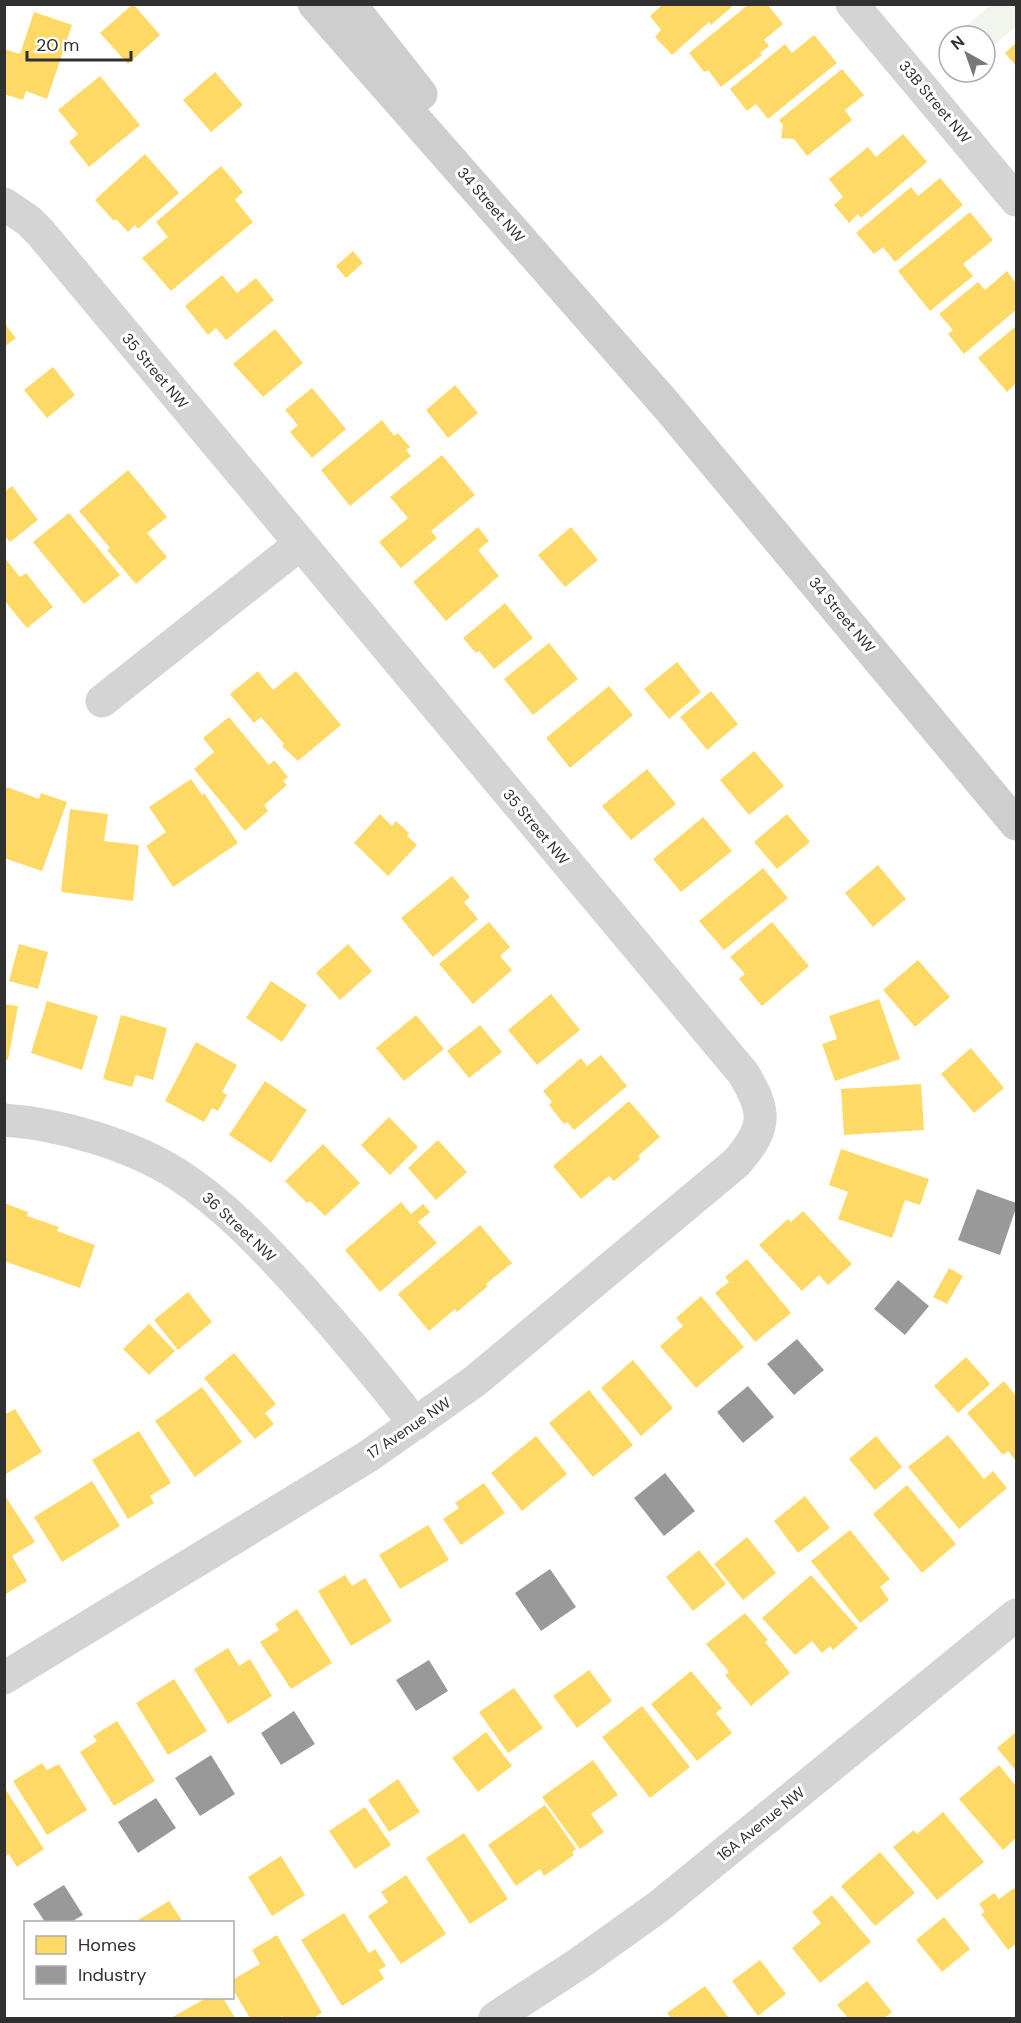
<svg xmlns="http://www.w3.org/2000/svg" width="1021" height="2023" font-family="'DM Sans',sans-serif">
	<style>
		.green { fill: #f1f5ed }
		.homes { fill: #ffd966 }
		.industry { fill: #999 }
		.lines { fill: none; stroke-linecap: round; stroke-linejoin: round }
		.minor { stroke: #d4d4d4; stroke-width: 33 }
		.tertiary { stroke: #d4d4d4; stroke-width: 33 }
		.secondary { stroke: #cecece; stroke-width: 33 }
		.labels { text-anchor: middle; stroke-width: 6; stroke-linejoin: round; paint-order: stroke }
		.street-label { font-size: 15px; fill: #303030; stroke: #fff }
	</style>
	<rect width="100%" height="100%" fill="#fff"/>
	<!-- green -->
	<path class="green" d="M992,4L1016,5V27L985,52V36H954Z"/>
	<!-- homes -->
	<path class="homes" d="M133,4L160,35L128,64L100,33Z
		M663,4H735L711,25L709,22L672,55L655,37L661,30L650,16Z
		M749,4H767L783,24L764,40L769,46L760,53L762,55L721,87L708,70L704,72L689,53Z
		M34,12L72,25L47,99L26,91L23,100L4,94V49L20,54Z
		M814,35L837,63L768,119L756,104L747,111L730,89L785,44L792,53Z
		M1016,43V66L1005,53Z
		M842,69L864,95L845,110L852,120L807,156L794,139L781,138L783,125L779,120Z
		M215,72L243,105L211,132L183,100Z
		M100,76L140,125L89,167L69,142L78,134L58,110Z
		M903,134L927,162L861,218L858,214L849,223L834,205L843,197L829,179L868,147L876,157Z
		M145,154L179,193L138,229L135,225L128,232L116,219L114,221L95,200Z
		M221,166L243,192L235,200L253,222L171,291L142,258L168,237L156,222Z
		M940,178L963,205L895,262L883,247L874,254L856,233L911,187L918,196Z
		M970,212L993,240L963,264L973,276L930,311L898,271Z
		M353,251L363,263L346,278L336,266Z
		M1007,271L1016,283V310L964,354L948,334L953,330L939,314L978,282L985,290Z
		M222,275L237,293L256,278L274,300L226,340L216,328L208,335L185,306Z
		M4,323L16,338L4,347Z
		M1016,326V383L1007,392L978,358Z
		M275,329L303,363L263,397L233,364Z
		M53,367L75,395L47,418L24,390Z
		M455,385L478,413L448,438L426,410Z
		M312,388L346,429L312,458L290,432L298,425L285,410Z
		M382,420L394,436L398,433L410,447L406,450L411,456L350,506L321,470Z
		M442,455L475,495L431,531L437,538L401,568L379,542L408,518L390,497Z
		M128,470L167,517L147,533L167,557L136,584L107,550L110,548L79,511Z
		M12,486L38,520L10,542L4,535V492Z
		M69,513L120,575L84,604L33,542Z
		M478,527L489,541L478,550L499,576L446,621L413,582Z
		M571,527L598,560L565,587L538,555Z
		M4,557L20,577L26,573L53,607L27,628L4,600Z
		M505,603L533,638L494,669L479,651L476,653L463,638Z
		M549,643L578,679L533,715L504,679Z
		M677,662L701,692L669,719L644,689Z
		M258,671L273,690L296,671L341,725L298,761L282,746L284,744L261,717L254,723L230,694Z
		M609,686L633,715L570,768L546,738Z
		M711,691L738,724L707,750L680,717Z
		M229,717L269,765L274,760L288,777L283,781L287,785L264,805L268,811L245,831L194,769L214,752L203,738Z
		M754,751L784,786L749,815L720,780Z
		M647,769L676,804L631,840L602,806Z
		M191,779L202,795L204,793L238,843L173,887L146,846L166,832L149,807Z
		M7,787L39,799L41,793L67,802L42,871L4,858V794Z
		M70,809L108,814L104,841L139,845L133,901L61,892Z
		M380,814L392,826L396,821L409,833L407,836L417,845L388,876L354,843Z
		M787,814L810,842L777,869L754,842Z
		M703,817L732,851L681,892L653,859Z
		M878,865L906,899L873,927L845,893Z
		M763,868L788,898L724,950L699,921Z
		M452,876L470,897L464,902L478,919L433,957L401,918Z
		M489,922L510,947L500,956L512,970L473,1004L439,964Z
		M772,922L809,966L762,1006L739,979L745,974L730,957Z
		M19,944L48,952L38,989L9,981Z
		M348,944L372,971L340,1000L316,973Z
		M918,960L950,997L915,1027L883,990Z
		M271,981L307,1005L282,1042L246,1018Z
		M551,994L580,1030L537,1065L508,1030Z
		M879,999L900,1059L835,1081L822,1044L837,1039L829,1016Z
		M47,1001L98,1016L82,1070L31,1053Z
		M4,1004L18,1006L8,1060L4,1059Z
		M121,1015L167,1028L153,1080L136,1075L132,1087L103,1079Z
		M416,1015L444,1049L404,1081L376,1048Z
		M480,1025L502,1052L469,1078L447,1051Z
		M196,1042L237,1065L222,1092L227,1095L218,1111L212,1108L204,1122L165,1101Z
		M971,1048L1004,1088L974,1113L941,1074Z
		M601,1055L627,1086L574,1130L567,1122L564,1124L549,1105L552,1102L543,1091L581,1058L587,1066Z
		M265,1081L307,1110L271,1163L229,1135Z
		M921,1084L924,1130L844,1135L841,1089Z
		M629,1101L660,1137L638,1156L640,1159L614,1181L609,1176L581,1199L553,1166Z
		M389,1117L418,1147L390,1175L361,1145Z
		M438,1140L467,1172L436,1200L408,1168Z
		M323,1144L360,1183L325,1216L310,1201L307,1203L285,1181Z
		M841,1149L929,1179L920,1205L905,1200L892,1238L838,1219L848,1192L829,1185Z
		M401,1202L411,1214L423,1204L430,1212L418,1222L437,1243L380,1292L345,1250Z
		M4,1203L28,1212L27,1216L59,1227L57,1231L95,1245L80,1288L4,1261Z
		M803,1211L852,1264L828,1285L819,1275L802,1291L759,1245L788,1219L791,1222Z
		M480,1225L512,1263L486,1284L488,1286L457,1312L455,1309L429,1331L398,1294Z
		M747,1259L791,1313L755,1342L715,1293L729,1282L725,1277Z
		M949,1268L963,1276L947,1304L933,1297Z
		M188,1292L212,1322L178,1350L154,1320Z
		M701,1296L744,1347L696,1388L660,1346L683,1326L676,1318Z
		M149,1324L175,1351L149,1375L123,1349Z
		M234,1353L276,1404L265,1413L274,1424L255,1439L204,1378Z
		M966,1357L990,1384L958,1413L934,1386Z
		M633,1360L673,1408L641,1436L601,1388Z
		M1004,1381L1016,1396V1461L1008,1451L1003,1455L967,1413Z
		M202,1387L242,1442L195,1477L155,1421Z
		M589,1390L633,1445L593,1477L549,1423Z
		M15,1409L42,1452L6,1474L4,1415Z
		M139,1431L171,1483L150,1496L154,1503L128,1519L92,1460Z
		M948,1435L984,1479L993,1471L1007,1488L959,1529L908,1467Z
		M536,1436L567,1474L522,1511L491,1473Z
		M876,1436L902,1467L875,1490L849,1459Z
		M92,1481L120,1526L62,1562L34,1517Z
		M484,1483L505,1513L461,1545L443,1519L459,1508L455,1503Z
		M907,1485L956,1544L922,1573L873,1514Z
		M4,1494L35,1542L12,1556L27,1581L4,1595Z
		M805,1496L830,1528L798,1553L774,1521Z
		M428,1525L449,1560L400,1589L379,1555Z
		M850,1530L890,1579L880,1587L889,1600L860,1623L811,1561Z
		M747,1537L776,1573L743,1600L714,1564Z
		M699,1550L726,1584L693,1611L666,1577Z
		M345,1575L352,1586L365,1578L392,1621L351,1646L318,1591Z
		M811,1575L858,1628L833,1650L830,1646L822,1653L812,1641L795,1655L762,1618Z
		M297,1609L332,1663L291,1689L260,1642L279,1630L275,1624Z
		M745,1613L768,1640L765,1642L790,1673L751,1706L725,1675L729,1672L706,1644Z
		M228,1648L239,1666L250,1659L272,1696L228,1724L194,1669Z
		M589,1670L612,1701L577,1728L553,1696Z
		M691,1671L722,1708L716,1713L732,1733L697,1761L651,1704Z
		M174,1679L207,1731L168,1755L136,1703Z
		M514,1688L543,1728L508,1753L479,1712Z
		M642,1706L690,1767L650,1798L602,1737Z
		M117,1721L155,1781L114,1806L80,1752L97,1741L93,1736Z
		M486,1732L512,1766L478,1792L452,1758Z
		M1016,1732V1771L997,1748Z
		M593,1760L618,1795L591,1814L604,1832L580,1849L542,1797Z
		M42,1763L47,1770L59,1764L87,1810L47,1835L13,1781Z
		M999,1765L1016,1786V1838L1003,1850L959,1799Z
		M398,1779L420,1812L389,1832L368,1800Z
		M4,1787L44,1849L17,1867L9,1854L4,1857Z
		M545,1805L576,1849L572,1852L574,1855L544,1876L540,1869L516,1886L488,1845Z
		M365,1807L391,1845L355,1869L329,1831Z
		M943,1812L984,1862L937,1900L893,1847L914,1830L917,1834Z
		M464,1833L508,1899L470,1924L426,1858Z
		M880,1852L915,1893L875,1926L841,1886Z
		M281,1856L305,1895L272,1916L248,1877Z
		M406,1875L446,1934L401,1964L368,1916L388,1902L381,1892Z
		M1014,1888L1016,1891V1944L1008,1950L981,1914L985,1912L979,1904L994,1893L999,1899Z
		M832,1895L871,1942L820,1983L792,1948L821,1923L812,1912Z
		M169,1901L183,1922H140L138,1920Z
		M344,1913L369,1953L375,1949L386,1966L379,1970L384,1979L342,2006L301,1940Z
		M944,1917L970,1949L942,1972L916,1940Z
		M277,1935L322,2013L313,2018H284L282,2016L279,2018H250L232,1988V1980L260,1964L252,1950Z
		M760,1960L786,1994L758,2016L732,1981Z
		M867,1981L892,2012L884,2018H848L837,2005Z
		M705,1986L729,2018H671L667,2013Z
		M206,1998H223L235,2018H171Z"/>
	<!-- industry -->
	<path class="industry" d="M977,1189L1016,1203V1208L1000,1255L958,1240Z
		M898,1280L929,1306L905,1335L874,1309Z
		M797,1339L824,1370L794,1395L767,1364Z
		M748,1386L774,1417L743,1443L717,1412Z
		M665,1473L695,1511L664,1536L634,1498Z
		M550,1569L576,1607L541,1631L515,1593Z
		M429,1660L448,1691L416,1711L396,1680Z
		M294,1711L315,1744L281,1765L261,1733Z
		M211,1755L235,1794L200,1816L175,1778Z
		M156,1798L176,1828L138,1853L118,1822Z
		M64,1885L83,1915L71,1922H45L33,1904Z"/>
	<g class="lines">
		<!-- minor -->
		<path class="minor" d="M852,4L1016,200
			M4,204L29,221L40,232L743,1073C767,1112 767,1128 736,1163L475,1381L367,1457L4,1678
			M102,701L299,545
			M4,1120C60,1124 129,1144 177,1174C222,1203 259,1242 295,1281C337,1328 377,1375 415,1424"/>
		<!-- tertiary -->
		<path class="tertiary" d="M495,2018L581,1962L658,1907L1016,1615"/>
		<!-- secondary -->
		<path class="secondary" d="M314,4L667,406L1016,824
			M350,4L421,94"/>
	</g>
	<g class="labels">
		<!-- street labels -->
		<g class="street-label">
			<text transform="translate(935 102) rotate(50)" y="5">33B Street NW</text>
			<text transform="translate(491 205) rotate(49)" y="5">34 Street NW</text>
			<text transform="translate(155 371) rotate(50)" y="5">35 Street NW</text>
			<text transform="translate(842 615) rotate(50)" y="5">34 Street NW</text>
			<text transform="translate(536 827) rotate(50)" y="5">35 Street NW</text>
			<text transform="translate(239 1227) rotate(43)" y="5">36 Street NW</text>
			<text transform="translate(409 1428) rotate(-34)" y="5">17 Avenue NW</text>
			<text transform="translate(761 1824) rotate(-39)" y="5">16A Avenue NW</text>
		</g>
	</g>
	<!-- border -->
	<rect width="1021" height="2023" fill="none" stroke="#303030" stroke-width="12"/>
	<!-- legend -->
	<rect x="24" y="1921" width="210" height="78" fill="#ffffff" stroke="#acacac" stroke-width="1.5"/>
	<rect x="36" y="1936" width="30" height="18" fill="#ffd966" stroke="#acacac" stroke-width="1.5"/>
	<text x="78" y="1951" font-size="18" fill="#303030">Homes</text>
	<rect x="36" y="1966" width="30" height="18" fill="#999999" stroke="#acacac" stroke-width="1.5"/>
	<text x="78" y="1981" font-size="18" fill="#303030">Industry</text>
	<!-- north arrow -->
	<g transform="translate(967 54) rotate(320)"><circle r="28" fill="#ffffff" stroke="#acacac" stroke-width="1.5"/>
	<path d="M0-4.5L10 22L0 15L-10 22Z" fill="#787878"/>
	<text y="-9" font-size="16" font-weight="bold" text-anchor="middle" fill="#303030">N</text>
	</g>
	<!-- scale -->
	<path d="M27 51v9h104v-9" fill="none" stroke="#303030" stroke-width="3"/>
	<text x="36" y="51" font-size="18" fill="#303030" stroke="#ffffff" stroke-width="4.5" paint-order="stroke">20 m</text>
</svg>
